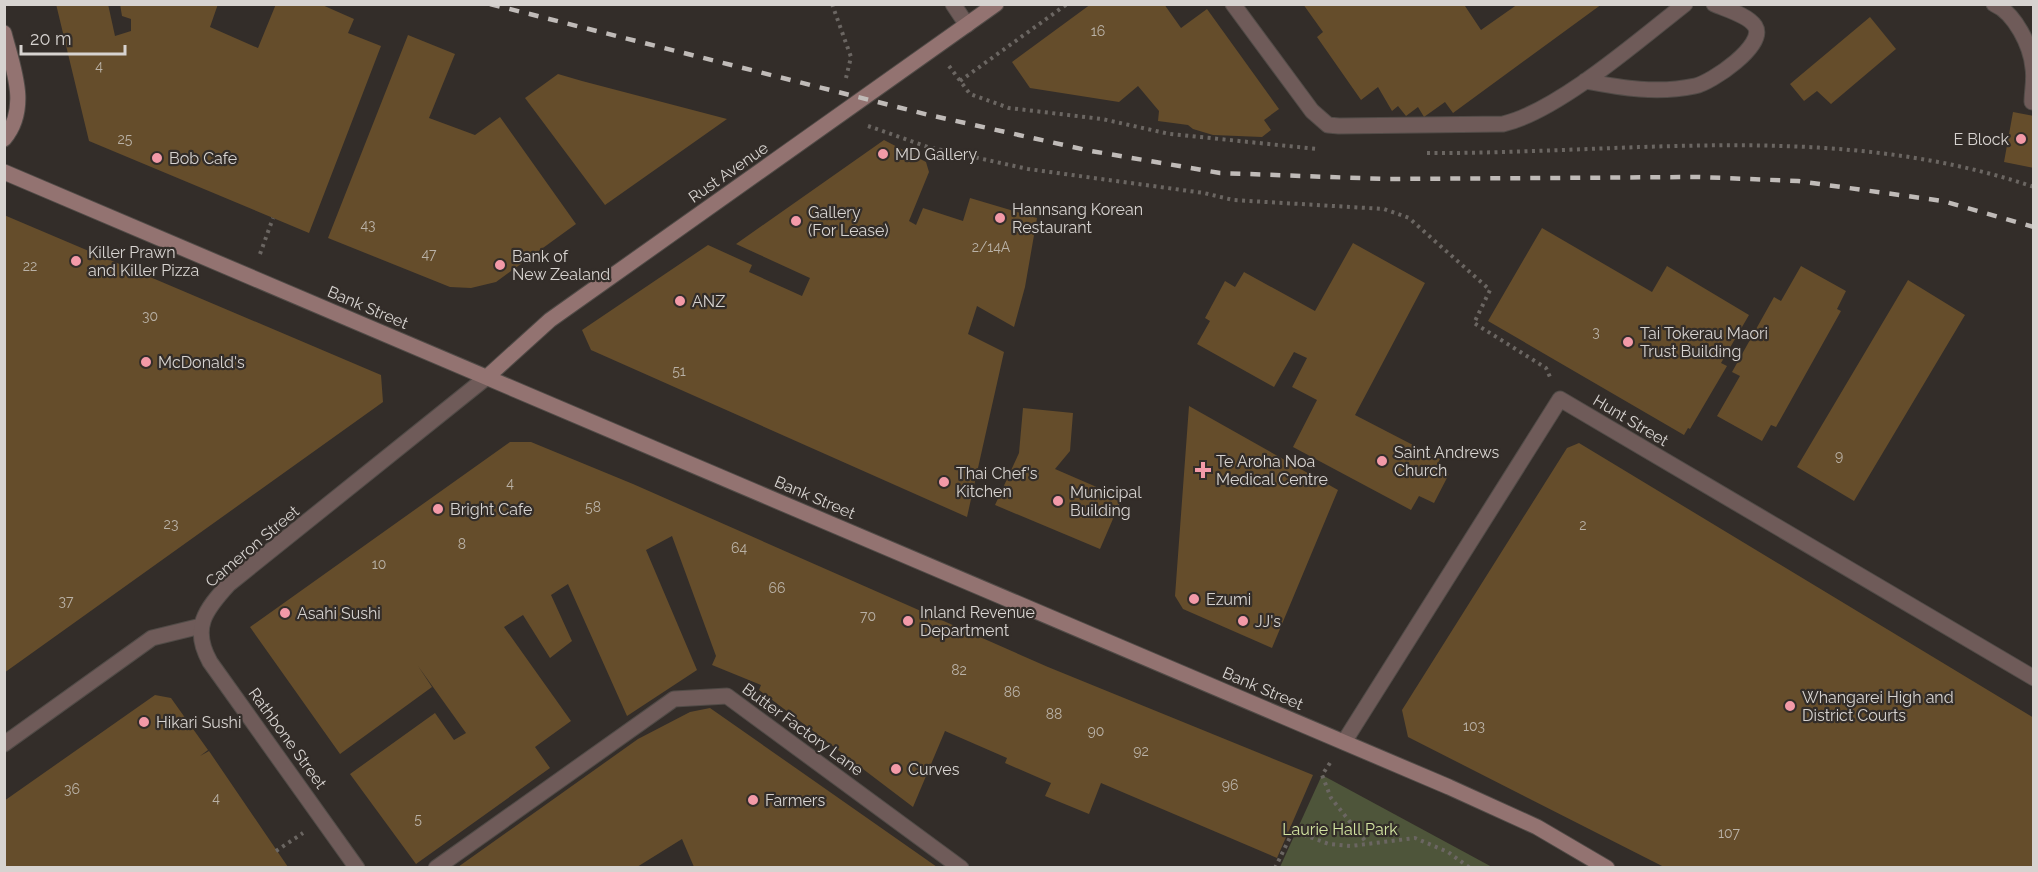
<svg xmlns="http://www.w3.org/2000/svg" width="2038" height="872" font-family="Raleway,sans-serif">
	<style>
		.green { fill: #4e553a }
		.building { fill: #654d2b }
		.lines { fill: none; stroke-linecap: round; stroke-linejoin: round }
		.service-casing { stroke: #514b47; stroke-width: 17 }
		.pedestrian-casing { stroke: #514b47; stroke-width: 17 }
		.minor-casing { stroke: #514b47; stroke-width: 17 }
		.tertiary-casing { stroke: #514b47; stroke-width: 17 }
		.secondary-casing { stroke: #514b47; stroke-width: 17 }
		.path { stroke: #6b6662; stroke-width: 4; stroke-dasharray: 3 4.5; stroke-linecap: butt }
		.service { stroke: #6f5b59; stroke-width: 15 }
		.pedestrian { stroke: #6f5b59; stroke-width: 15 }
		.minor { stroke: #6f5b59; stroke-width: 15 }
		.tertiary { stroke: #6f5b59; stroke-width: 15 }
		.secondary { stroke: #937371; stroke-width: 15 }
		.rail { stroke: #c0bbb8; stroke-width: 4.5; stroke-dasharray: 10 10; stroke-linecap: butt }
		.poi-dot { fill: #f39aa8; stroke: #332d29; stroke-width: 2 }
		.labels { text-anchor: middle; stroke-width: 4.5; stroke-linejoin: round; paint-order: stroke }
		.number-label { font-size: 14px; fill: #bab2a7 }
		.poi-label { font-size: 16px; fill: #d7d3d0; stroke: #332d29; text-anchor: start }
		.street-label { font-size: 16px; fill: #d7d3d0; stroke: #332d29 }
		.park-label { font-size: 16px; fill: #d3e4a1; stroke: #332d29 }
	</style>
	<rect width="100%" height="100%" fill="#332d29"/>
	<!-- green -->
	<path class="green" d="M1322,775L1492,867H1280Z"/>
	<!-- building -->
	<path class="building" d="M56,4H108L115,36L131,31V19L122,16L120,4H218L210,27L258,48L276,4H320L354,19L348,33L381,46L309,233L89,141Z
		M1091,4H1164L1181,28L1207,9L1279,109L1264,120L1271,130L1262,137L1213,135L1193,129L1188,125L1158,121L1159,111L1138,86L1119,102L1030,88L1012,62Z
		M1303,4H1468L1465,6L1481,30L1518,4H1602L1453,113L1445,102L1424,117L1418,107L1406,116L1398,106L1392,111L1378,87L1361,100L1317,37L1323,32Z
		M1870,17L1896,49L1831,104L1817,91L1804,101L1790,84Z
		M408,35L455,54L429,118L475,135L500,117L576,224L496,282L471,288L450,287L328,238Z
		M558,74L582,81L727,119L605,205L525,98Z
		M2013,112L2034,116V168L2004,162Z
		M884,140L926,162L929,172L909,221L916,225L923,208L963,221L970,198L1037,218L1025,287L1014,327L977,306L968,334L1004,352L967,517L591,350L582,330L708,245L752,265L749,272L802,296L810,278L736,244Z
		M4,215L381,375L383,402L4,673Z
		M1542,228L1652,292L1667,266L1749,315L1721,363L1727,366L1690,429L1688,428L1684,435L1488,321Z
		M1353,243L1425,283L1355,415L1440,459L1436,467L1449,474L1434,503L1419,496L1411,510L1293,447L1317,400L1292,387L1307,358L1294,352L1274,387L1197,344L1210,321L1205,318L1225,281L1235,287L1244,272L1315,311Z
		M1801,266L1846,291L1837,309L1841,311L1776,427L1771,425L1762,441L1717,416L1740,376L1732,372L1774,297L1781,301Z
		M1908,280L1965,315L1854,501L1797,467Z
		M1189,406L1338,490L1272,648L1183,609L1175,596Z
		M1023,408L1073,413L1070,451L1055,469L1122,498L1100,549L995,505L1019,453Z
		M510,442H531L633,484L1048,667L1313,775L1277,858L1101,783L1089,814L1045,796L1051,783L1005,763L1007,758L945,731L913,807L759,690L761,685L712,665L716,656L672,536L646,550L697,670L627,716L568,584L551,595L572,641L550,658L523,615L504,627L571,721L535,747L550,768L416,864L350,774L435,713L454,740L466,733L418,666L432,687L340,754L250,627Z
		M1579,443L2034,718V867H1664L1408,737L1402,710L1567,448Z
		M155,695L171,698L208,750L200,756L209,751L288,867H4V801Z
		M710,708L937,867H694L682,839L637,867H458L638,739L690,712Z"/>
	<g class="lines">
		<!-- service casing -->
		<g class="service-casing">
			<path id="service" d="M953,4L967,25
				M1233,4L1312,111L1328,125L1339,126L1503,124C1558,111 1639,40 1685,4
				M1994,4C2015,13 2031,46 2033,68C2035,79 2032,91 2032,102
				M1585,81C1622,88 1657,94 1695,86C1711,83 1767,45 1755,26C1748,15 1725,9 1714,4
				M436,868L674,699L727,696L961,868"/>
		</g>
		<!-- pedestrian casing -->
		<g class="pedestrian-casing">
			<path id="pedestrian" d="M4,744L152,638L201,626"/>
		</g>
		<!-- minor casing -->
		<g class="minor-casing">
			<path id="minor" d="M1344,742L1560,399L2034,678"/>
		</g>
		<!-- tertiary casing -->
		<g class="tertiary-casing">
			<path id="tertiary" d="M357,868L210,662C191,628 205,610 229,584L487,377"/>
		</g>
		<!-- secondary casing -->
		<g class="secondary-casing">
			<path id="secondary" d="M4,33C13,68 30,108 4,139
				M4,172L1449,787L1537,827L1607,868
				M487,377L550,320L996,4"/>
		</g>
		<!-- path -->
		<path class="path" d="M832,4L851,57L846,78
			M949,66L970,94L1009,108L1102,119L1170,134L1318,149
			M960,81L1067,4
			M868,126L928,147L1028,169L1204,193L1233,200L1384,209L1409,218L1490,290L1474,323L1546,368L1550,377
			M1427,153C1631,154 1836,120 2034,187
			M260,254L273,218
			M1330,763L1322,775L1331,798L1366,842
			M276,851L303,833
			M1275,868L1293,831L1329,844L1351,846L1415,838L1448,852L1470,868"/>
		<!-- service -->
		<use href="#service" class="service"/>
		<!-- pedestrian -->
		<use href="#pedestrian" class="pedestrian"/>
		<!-- minor -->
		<use href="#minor" class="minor"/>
		<!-- tertiary -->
		<use href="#tertiary" class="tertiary"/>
		<!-- secondary -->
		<use href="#secondary" class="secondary"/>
		<!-- rail -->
		<path class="rail" d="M490,4L929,115L1091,151L1220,173L1385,179L1699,177L1798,181L1943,201L2034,227"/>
	</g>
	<!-- markers -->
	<g class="poi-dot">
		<circle cx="2021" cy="139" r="6"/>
		<circle cx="883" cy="154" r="6"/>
		<circle cx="157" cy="158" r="6"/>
		<circle cx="1000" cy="218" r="6"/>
		<circle cx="796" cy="221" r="6"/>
		<circle cx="76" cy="261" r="6"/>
		<circle cx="500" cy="265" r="6"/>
		<circle cx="680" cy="301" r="6"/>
		<circle cx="1628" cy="342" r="6"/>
		<circle cx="146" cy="362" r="6"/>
		<circle cx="1382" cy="461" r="6"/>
		<path d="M1200 461h6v6h6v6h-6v6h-6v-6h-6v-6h6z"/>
		<circle cx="944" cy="482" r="6"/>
		<circle cx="1058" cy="501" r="6"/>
		<circle cx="438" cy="509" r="6"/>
		<circle cx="1194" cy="599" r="6"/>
		<circle cx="285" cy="613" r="6"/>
		<circle cx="908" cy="621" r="6"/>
		<circle cx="1243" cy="621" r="6"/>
		<circle cx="1790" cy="706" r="6"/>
		<circle cx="144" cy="722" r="6"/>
		<circle cx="896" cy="769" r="6"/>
		<circle cx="753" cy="800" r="6"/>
	</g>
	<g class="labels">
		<!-- number labels -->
		<g class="number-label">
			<text x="1098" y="36">16</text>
			<text x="99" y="71">4</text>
			<text x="125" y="144">25</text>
			<text x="368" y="230">43</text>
			<text x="991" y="252">2/14A</text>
			<text x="429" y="259">47</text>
			<text x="30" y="271">22</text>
			<text x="150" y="321">30</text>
			<text x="1596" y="337">3</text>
			<text x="679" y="376">51</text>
			<text x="1839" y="461">9</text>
			<text x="510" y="488">4</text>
			<text x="593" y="512">58</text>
			<text x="171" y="529">23</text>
			<text x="1583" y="530">2</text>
			<text x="462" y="549">8</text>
			<text x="739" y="553">64</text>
			<text x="379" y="569">10</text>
			<text x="777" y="593">66</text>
			<text x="66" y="606">37</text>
			<text x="868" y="621">70</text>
			<text x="959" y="675">82</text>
			<text x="1012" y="697">86</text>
			<text x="1054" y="719">88</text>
			<text x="1474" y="731">103</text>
			<text x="1096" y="736">90</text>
			<text x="1141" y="756">92</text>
			<text x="1230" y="790">96</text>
			<text x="72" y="794">36</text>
			<text x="216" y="803">4</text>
			<text x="418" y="824">5</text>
			<text x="1729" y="838">107</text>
		</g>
		<!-- poi labels -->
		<g class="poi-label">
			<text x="2009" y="145" text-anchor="end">E Block</text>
			<text x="895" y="160">MD Gallery</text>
			<text x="169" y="164">Bob Cafe</text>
			<text x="1012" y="215">Hannsang Korean<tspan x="1012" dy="18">Restaurant</tspan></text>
			<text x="808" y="218">Gallery<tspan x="808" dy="18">(For Lease)</tspan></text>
			<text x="88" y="258">Killer Prawn<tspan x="88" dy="18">and Killer Pizza</tspan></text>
			<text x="512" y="262">Bank of<tspan x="512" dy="18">New Zealand</tspan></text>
			<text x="692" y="307">ANZ</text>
			<text x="1640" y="339">Tai Tokerau Maori<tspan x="1640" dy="18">Trust Building</tspan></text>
			<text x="158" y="368">McDonald's</text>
			<text x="1394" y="458">Saint Andrews<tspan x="1394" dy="18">Church</tspan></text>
			<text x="1216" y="467">Te Aroha Noa<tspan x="1216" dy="18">Medical Centre</tspan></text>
			<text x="956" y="479">Thai Chef's<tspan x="956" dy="18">Kitchen</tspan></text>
			<text x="1070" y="498">Municipal<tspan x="1070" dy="18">Building</tspan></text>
			<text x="450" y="515">Bright Cafe</text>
			<text x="1206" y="605">Ezumi</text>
			<text x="920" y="618">Inland Revenue<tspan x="920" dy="18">Department</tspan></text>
			<text x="297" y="619">Asahi Sushi</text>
			<text x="1255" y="627">JJ's</text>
			<text x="1802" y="703">Whangarei High and<tspan x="1802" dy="18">District Courts</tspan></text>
			<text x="156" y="728">Hikari Sushi</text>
			<text x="908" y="775">Curves</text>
			<text x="765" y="806">Farmers</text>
		</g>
		<!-- street labels -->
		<g class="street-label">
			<text transform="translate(728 172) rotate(-35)" y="6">Rust Avenue</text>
			<text transform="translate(368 307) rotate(23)" y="6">Bank Street</text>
			<text transform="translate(1631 420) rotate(31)" y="6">Hunt Street</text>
			<text transform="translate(815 497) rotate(23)" y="6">Bank Street</text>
			<text transform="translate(252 546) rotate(-40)" y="6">Cameron Street</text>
			<text transform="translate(1263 688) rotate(23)" y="6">Bank Street</text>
			<text transform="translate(803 729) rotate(36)" y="6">Butter Factory Lane</text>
			<text transform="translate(288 738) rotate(54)" y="6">Rathbone Street</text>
		</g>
		<!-- park labels -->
		<g class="park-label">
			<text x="1340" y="835">Laurie Hall Park</text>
		</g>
	</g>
	<!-- border -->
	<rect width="2038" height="872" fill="none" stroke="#d7d3d0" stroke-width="12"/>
	<!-- scale -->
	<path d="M21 45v9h104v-9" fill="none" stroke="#d7d3d0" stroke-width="3"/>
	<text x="30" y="45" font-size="18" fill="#d7d3d0" stroke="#332d29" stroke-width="4.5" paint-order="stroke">20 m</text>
</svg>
